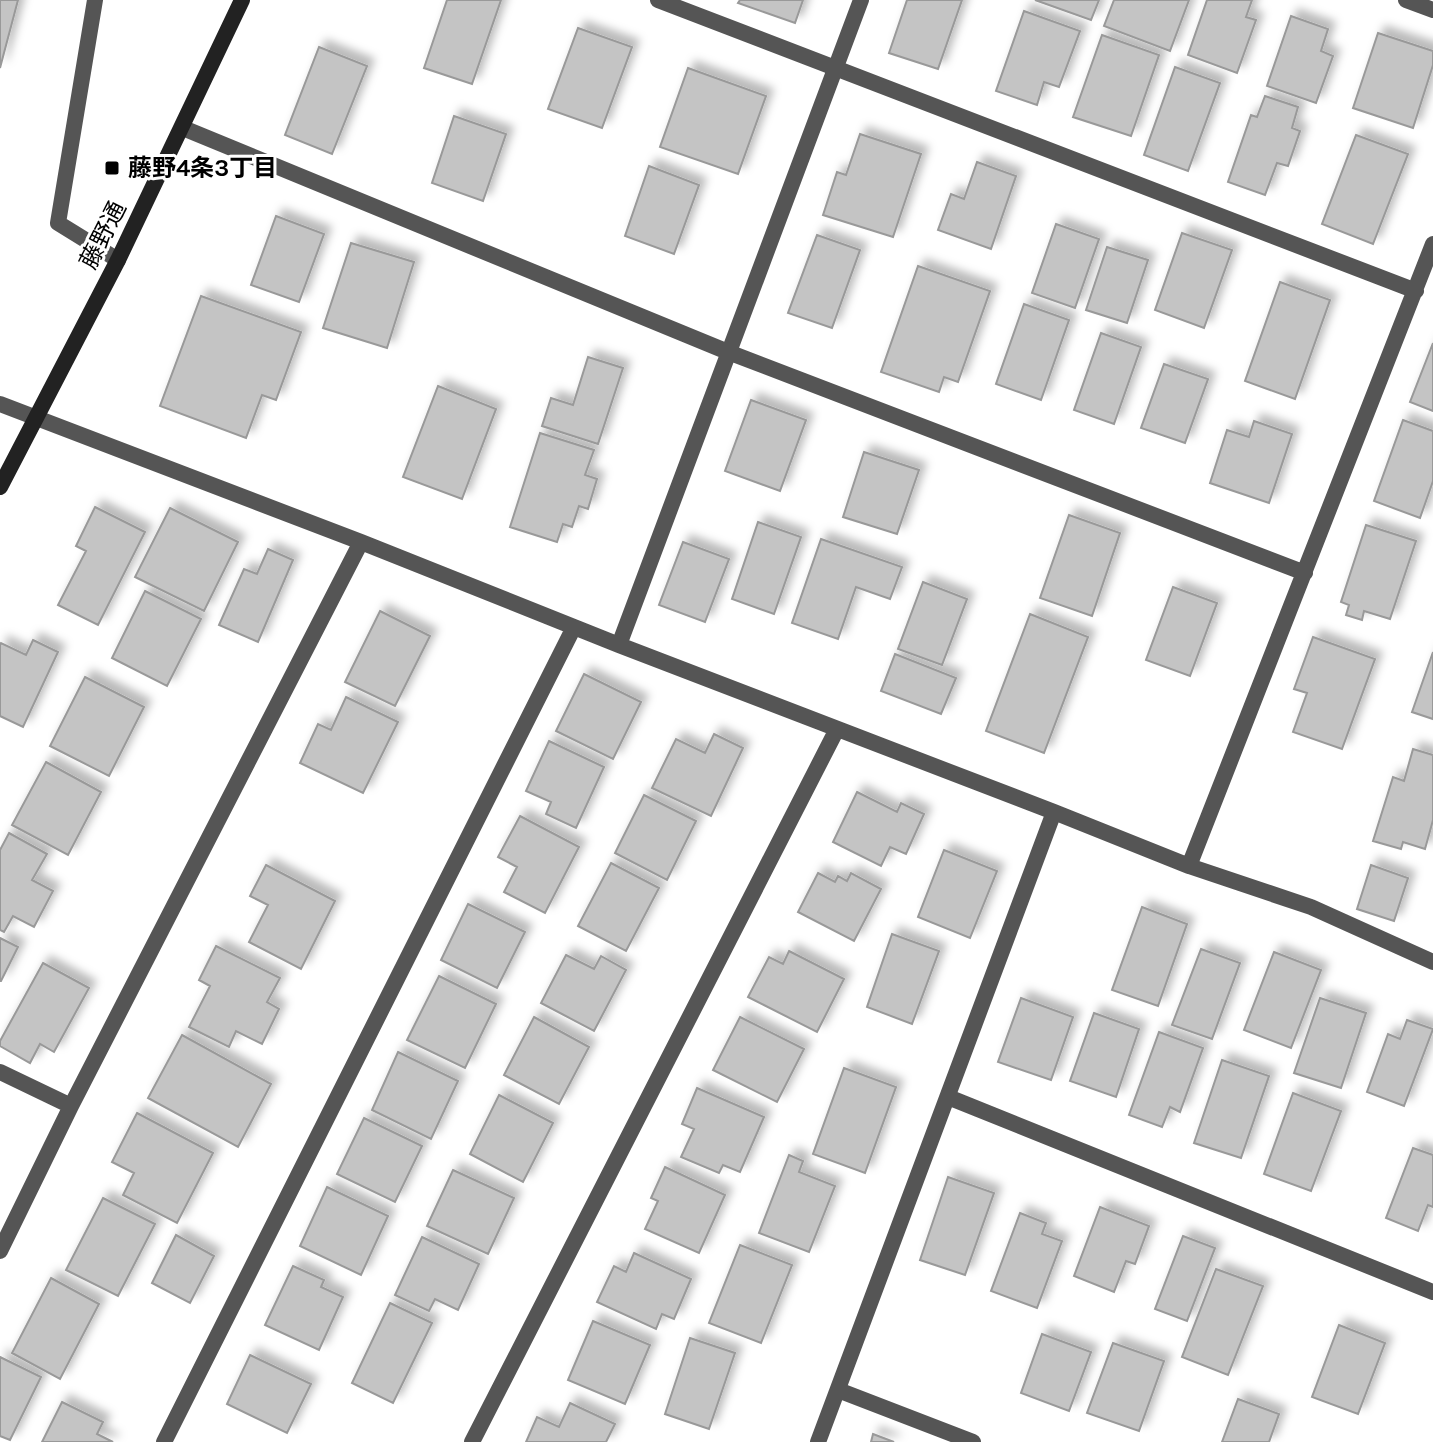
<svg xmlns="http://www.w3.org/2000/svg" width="1433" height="1442" font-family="Karla,'Noto Sans JP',sans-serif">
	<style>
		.building { fill: #c4c4c4; stroke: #999; stroke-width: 2; filter: url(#shadow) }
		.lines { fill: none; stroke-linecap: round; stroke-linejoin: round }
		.street { stroke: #555; stroke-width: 16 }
		.secondary { stroke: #222; stroke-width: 16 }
		.poi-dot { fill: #000; stroke: #fff; stroke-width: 3 }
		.labels { text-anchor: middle; stroke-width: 6; stroke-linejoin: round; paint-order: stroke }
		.poi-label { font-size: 24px; font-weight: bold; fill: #000; stroke: #fff; text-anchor: start }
		.street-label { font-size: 24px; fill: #000; stroke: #fff }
	</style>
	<defs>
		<filter id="shadow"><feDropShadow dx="7" dy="-7" stdDeviation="4" flood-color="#0004"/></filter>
	</defs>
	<rect width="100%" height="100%" fill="#fff"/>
	<!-- building -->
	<path class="building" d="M0,0H18L0,68Z
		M447,0H501L472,84L424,68Z
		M740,0H803L795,23L738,3Z
		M907,0H962L938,69L889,53Z
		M1035,0H1099L1091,20Z
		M1114,0H1189L1170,51L1104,26Z
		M1207,0H1252L1246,17L1256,20L1237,73L1188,55Z
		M1024,11L1080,31L1059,87L1044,82L1037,105L996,91Z
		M1291,16L1328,29L1321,51L1333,56L1316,103L1267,86Z
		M578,28L632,47L602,128L548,109Z
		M1378,33L1433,51V65L1413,128L1353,108Z
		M1102,35L1159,55L1131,136L1073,117Z
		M319,47L367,66L332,154L285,135Z
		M1175,67L1220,83L1188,171L1144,155Z
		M688,68L766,96L738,174L660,147Z
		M1265,96L1298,107L1292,128L1300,131L1288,166L1277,163L1265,195L1228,182L1251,115L1257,117Z
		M454,116L506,134L483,201L432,183Z
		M860,134L921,154L893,237L823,215L837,172L846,175Z
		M1356,135L1408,154L1373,244L1322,224Z
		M977,162L1016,176L991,249L938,230L951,194L964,199Z
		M649,166L699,185L674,254L625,236Z
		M276,216L324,234L299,302L251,285Z
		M1056,224L1099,239L1075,308L1032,293Z
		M1182,233L1232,250L1204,328L1155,310Z
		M817,235L860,250L832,328L788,313Z
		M351,243L414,262L387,348L323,328Z
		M1107,247L1148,260L1127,323L1086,310Z
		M918,266L990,291L958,382L944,377L939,392L881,372Z
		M1280,282L1330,300L1295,399L1245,381Z
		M201,296L301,332L276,400L262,395L246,438L160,406Z
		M1024,304L1069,320L1041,400L996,384Z
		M1101,333L1141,347L1114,424L1074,410Z
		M1433,343V411L1410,402Z
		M588,357L623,368L598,444L542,426L551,398L573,405Z
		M1164,364L1208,379L1185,443L1141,428Z
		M438,386L496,409L462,499L403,477Z
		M751,400L806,420L780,491L725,471Z
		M1403,420L1433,431V481L1420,518L1374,501Z
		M1254,421L1292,434L1269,503L1210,483L1227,430L1249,437Z
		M540,433L594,450L585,475L597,479L588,509L579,506L572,527L563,524L557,542L510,527Z
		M864,452L919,470L897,534L843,517Z
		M95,507L145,532L98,625L58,605L86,551L76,546Z
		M170,508L238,542L204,611L135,577Z
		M1069,515L1120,533L1092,616L1040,598Z
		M758,522L801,537L774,614L732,599Z
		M1366,525L1416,541L1390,619L1364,611L1362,620L1346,615L1349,605L1341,602Z
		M821,539L902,567L890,599L856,587L838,639L792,623Z
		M683,542L729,559L705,622L659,605Z
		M268,549L293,560L258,642L219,625L244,569L257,574Z
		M923,582L967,599L942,665L898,649Z
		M1173,587L1217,603L1190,676L1146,660Z
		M145,591L201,619L167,686L112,658Z
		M380,611L430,636L395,706L345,682Z
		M1030,614L1088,637L1044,753L986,731Z
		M1313,637L1375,659L1342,749L1293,732L1307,693L1294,689Z
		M33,640L58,652L23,727L0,716V645L1,643L26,655Z
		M1433,652V719L1412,712Z
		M895,654L956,678L941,714L881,691Z
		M584,674L641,702L613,759L556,731Z
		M85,677L144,707L109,776L50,746Z
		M346,697L398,722L363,793L300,763L318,724L331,730Z
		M714,734L743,748L711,816L652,788L676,739L705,753Z
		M549,741L604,767L576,828L546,814L551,802L526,791Z
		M1413,749L1433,755V820L1425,849L1403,842L1401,849L1373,841L1393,777L1404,781Z
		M46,762L101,792L68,855L12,825Z
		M857,792L897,812L901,803L924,814L906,854L890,847L881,866L833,842Z
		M644,795L696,821L667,880L615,853Z
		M520,816L579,847L545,913L504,892L517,867L498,857Z
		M9,833L47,854L32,880L53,891L34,927L13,916L4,932L0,930V850Z
		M944,850L997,871L970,938L918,917Z
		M611,863L659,888L626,951L578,926Z
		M266,865L335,901L301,969L249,942L268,905L250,896Z
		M1371,865L1408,878L1394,921L1357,909Z
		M818,873L835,882L838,876L847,881L851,873L881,889L854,941L798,912Z
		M468,904L525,932L497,988L441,960Z
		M1142,907L1187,924L1158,1006L1112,990Z
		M892,934L939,951L912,1024L867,1007Z
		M0,938L18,947L1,981H0Z
		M216,946L280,978L267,1002L279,1009L262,1044L236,1031L229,1047L189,1027L210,986L199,980Z
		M1201,949L1240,963L1212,1039L1172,1025Z
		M789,951L844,979L817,1032L748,997L769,957L783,964Z
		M1274,952L1321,970L1291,1048L1244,1030Z
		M566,955L594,969L601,956L626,970L594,1031L541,1003Z
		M43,963L89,988L54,1052L40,1044L30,1063L0,1046V1041Z
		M439,976L496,1004L465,1068L407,1040Z
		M1021,998L1073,1017L1051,1080L998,1062Z
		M1320,998L1366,1013L1341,1088L1294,1073Z
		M1094,1013L1139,1029L1116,1097L1070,1081Z
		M534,1017L589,1047L559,1104L504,1075Z
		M740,1017L804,1049L777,1102L713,1070Z
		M1407,1020L1433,1029L1404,1106L1367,1092L1388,1034L1400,1039Z
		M1159,1032L1203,1048L1180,1112L1170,1107L1162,1127L1129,1115Z
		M182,1035L271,1084L238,1147L148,1098Z
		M398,1052L458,1081L431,1139L372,1110Z
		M1222,1060L1269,1076L1241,1158L1194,1143Z
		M844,1068L896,1087L865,1173L813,1154Z
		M697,1088L764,1117L740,1172L723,1165L719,1173L681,1157L694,1129L682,1124Z
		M1293,1093L1341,1111L1311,1191L1264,1174Z
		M499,1095L553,1123L523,1182L470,1154Z
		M137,1113L213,1153L177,1223L123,1195L134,1173L112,1162Z
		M364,1118L422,1146L395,1202L337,1174Z
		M1413,1148L1433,1155V1207L1428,1205L1418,1231L1386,1218Z
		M789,1155L803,1161L799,1172L835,1186L809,1252L759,1233Z
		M665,1167L725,1195L699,1253L645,1229L658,1201L651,1198Z
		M453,1170L514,1198L488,1254L427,1226Z
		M948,1177L994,1193L965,1275L920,1260Z
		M327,1187L388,1216L361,1275L300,1246Z
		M103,1198L155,1224L118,1296L66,1270Z
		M1100,1207L1149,1226L1135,1264L1126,1261L1114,1292L1074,1276Z
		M1020,1213L1046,1223L1042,1234L1062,1241L1037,1308L991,1291Z
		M176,1235L214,1256L190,1303L152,1283Z
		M1183,1236L1215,1248L1187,1321L1155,1309Z
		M422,1237L479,1264L458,1310L435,1299L429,1311L395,1295Z
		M740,1245L792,1265L761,1343L709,1323Z
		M634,1253L691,1279L674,1319L662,1314L656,1329L597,1302L614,1266L626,1272Z
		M293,1266L324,1280L321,1287L343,1297L319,1350L265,1325Z
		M1216,1269L1263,1286L1228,1375L1182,1357Z
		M51,1278L99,1304L60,1379L12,1353Z
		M390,1303L432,1323L393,1403L352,1383Z
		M593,1321L650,1345L625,1404L568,1380Z
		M1339,1325L1385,1343L1358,1414L1312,1397Z
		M1042,1334L1091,1352L1069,1411L1021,1393Z
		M690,1338L735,1353L709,1429L665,1414Z
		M1113,1343L1164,1361L1139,1431L1087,1413Z
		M250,1355L311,1384L287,1433L227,1404Z
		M0,1357L41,1377L10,1440L0,1436Z
		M1238,1399L1279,1414L1269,1442H1222Z
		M62,1402L103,1422L97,1434L113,1442H42Z
		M570,1403L615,1424L606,1442H526L537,1417L559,1427Z
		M873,1434L894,1442H871Z"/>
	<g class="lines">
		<!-- street -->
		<path class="street" d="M95,0L58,223L118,260
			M658,0L1416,291
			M1406,0L1433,10
			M183,128L728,352L1305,573
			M0,404L361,542L619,645L1054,812L1189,866L1311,907L1433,962
			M619,645L861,0
			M1189,866L1433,244
			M0,1072L71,1106
			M948,1097L1433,1292
			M0,1251L71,1106L361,542
			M838,1390L973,1442
			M164,1442L574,627
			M472,1442L836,731
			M818,1442L1054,812"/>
		<!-- secondary -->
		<path class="secondary" d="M0,487L118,260L242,0"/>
	</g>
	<!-- markers -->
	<rect class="poi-dot" x="104" y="160" width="16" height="16" rx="4"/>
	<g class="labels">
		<!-- poi labels -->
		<g class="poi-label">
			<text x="128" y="176">藤野4条3丁目</text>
		</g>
		<!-- street labels -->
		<g class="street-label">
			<text transform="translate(103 235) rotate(-63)" y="8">藤野通</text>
		</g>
	</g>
</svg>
